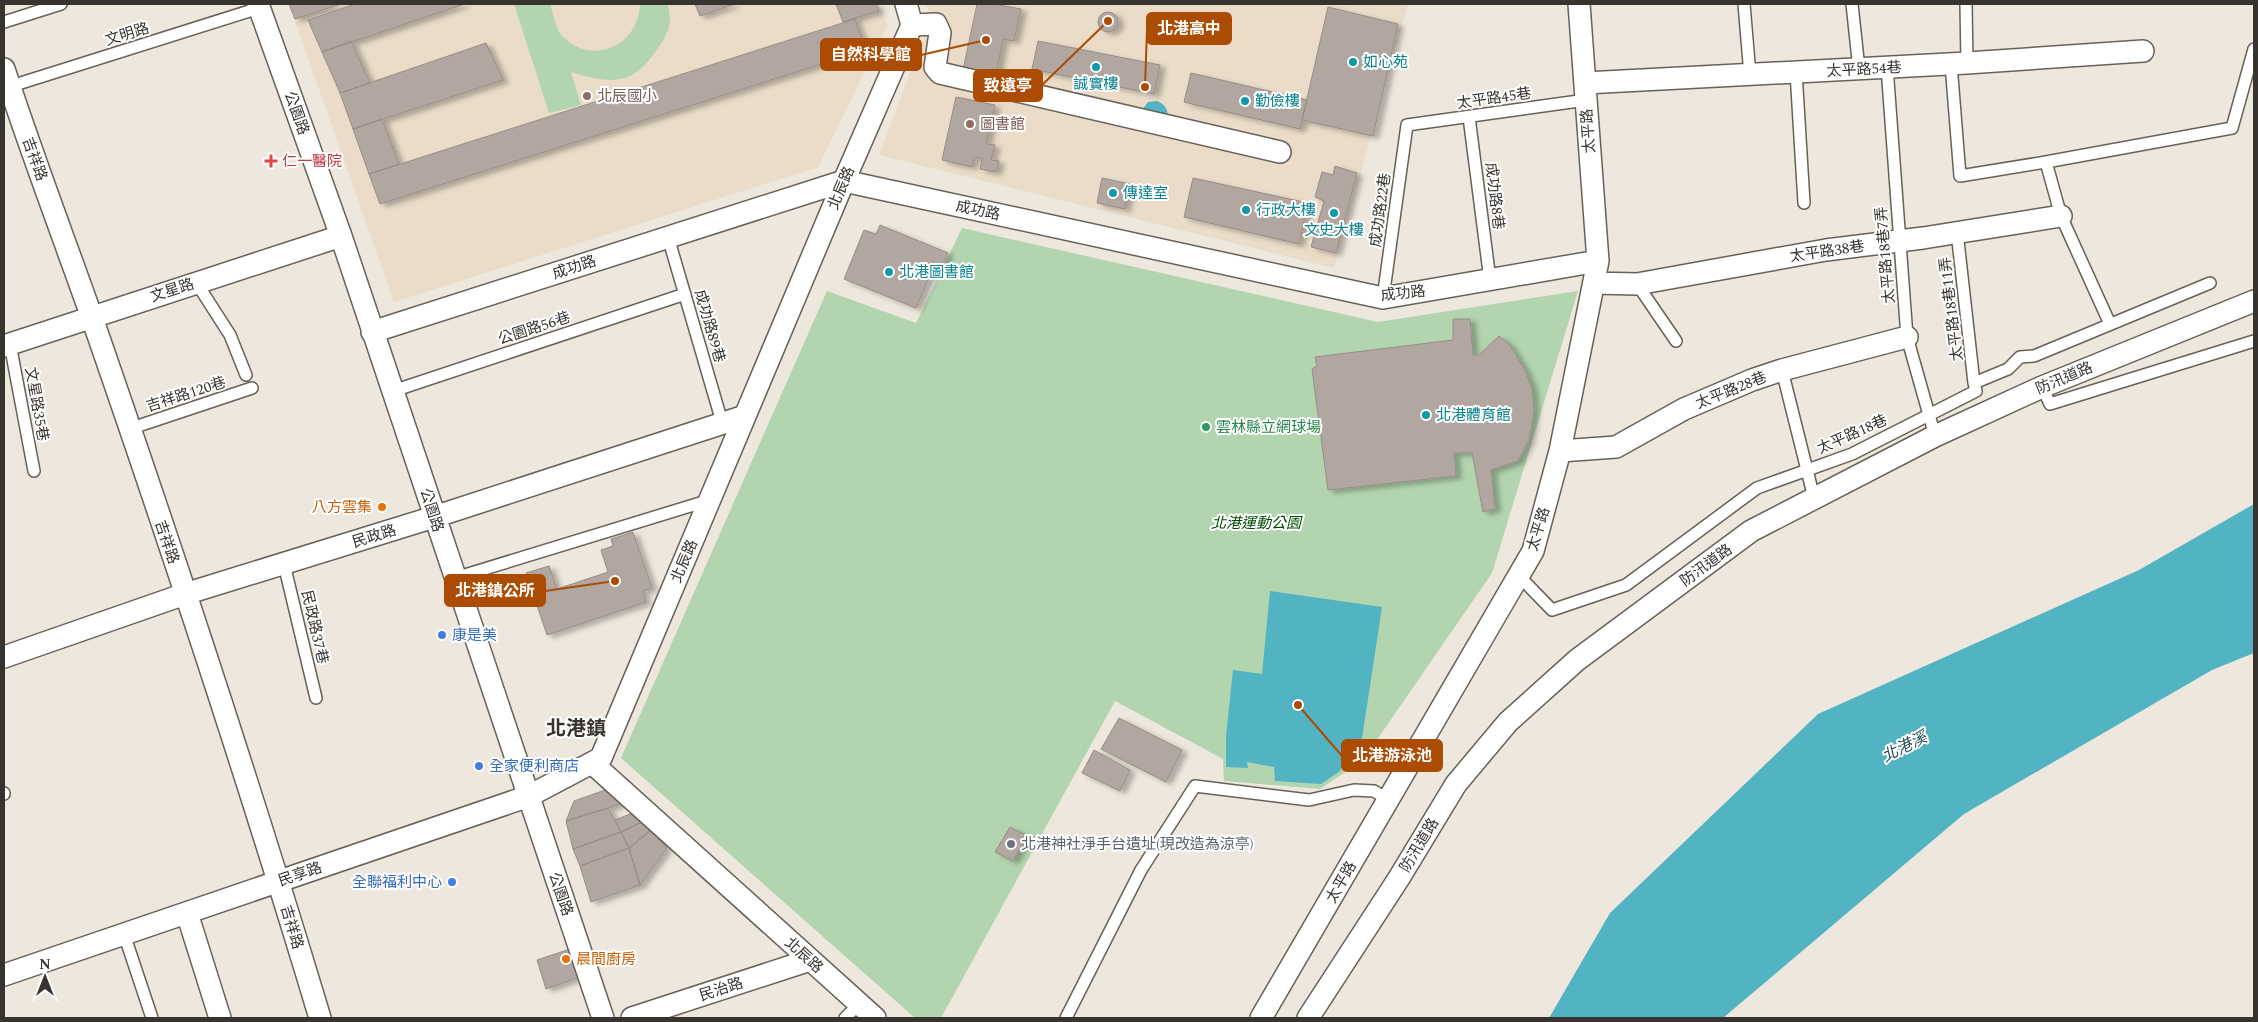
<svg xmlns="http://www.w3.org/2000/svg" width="2258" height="1022" font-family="Spectral,'Noto Sans TC',serif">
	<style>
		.education { fill: #eadcc9 }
		.green { fill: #b2d5af }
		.water { fill: #52b3c2 }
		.building { fill: #b1a6a0; stroke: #978d86; filter: url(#shadow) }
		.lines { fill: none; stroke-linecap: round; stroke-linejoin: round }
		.lane-casing { stroke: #676158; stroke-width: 14 }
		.street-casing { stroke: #676158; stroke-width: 24 }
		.lane { stroke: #fff; stroke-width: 11 }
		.street { stroke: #fff; stroke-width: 21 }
		.culture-dot { fill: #0f9aa8; stroke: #fff; stroke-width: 2 }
		.education-dot { fill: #8d6e63; stroke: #fff; stroke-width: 2 }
		.health-dot { fill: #e0444e; stroke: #fff; stroke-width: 2 }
		.leisure-dot { fill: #2e9e5b; stroke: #fff; stroke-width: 2 }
		.food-dot { fill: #e8710a; stroke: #fff; stroke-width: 2 }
		.shop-dot { fill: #3f7fe0; stroke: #fff; stroke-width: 2 }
		.worship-dot { fill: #6b7280; stroke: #fff; stroke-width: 2 }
		.labels { text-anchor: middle; stroke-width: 4; stroke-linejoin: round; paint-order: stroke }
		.street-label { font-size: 15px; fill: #373430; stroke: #fff }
		.culture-label { font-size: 15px; fill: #0d838f; stroke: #fff; text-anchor: start }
		.education-label { font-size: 15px; fill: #785e54; stroke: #fff; text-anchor: start }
		.health-label { font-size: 15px; fill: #be3a42; stroke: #fff; text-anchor: start }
		.leisure-label { font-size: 15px; fill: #27864d; stroke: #fff; text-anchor: start }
		.food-label { font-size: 15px; fill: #c56008; stroke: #fff; text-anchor: end }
		.park-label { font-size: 15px; font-style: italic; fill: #004c01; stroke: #fff }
		.shop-label { font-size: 15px; fill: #366cbe; stroke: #fff; text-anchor: start }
		.worship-label { font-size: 15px; fill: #5b616d; stroke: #fff; text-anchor: start }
		.water-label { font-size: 16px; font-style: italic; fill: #265158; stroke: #fff }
		.district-label { font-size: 20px; font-weight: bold; fill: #373430; stroke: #fff }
		.leader { fill: none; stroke: #ac4c03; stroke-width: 2 }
		.callout-dot { fill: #ac4c03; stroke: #fff; stroke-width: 2 }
		.callout { fill: #ac4c03; stroke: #ac4c03; stroke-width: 2 }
		.callout-label { font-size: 16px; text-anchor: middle; font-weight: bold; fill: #fff }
	</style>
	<defs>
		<filter id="shadow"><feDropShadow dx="5.5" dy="3" stdDeviation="2.5" flood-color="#0004"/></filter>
	</defs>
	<rect width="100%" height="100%" fill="#eee7dd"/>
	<!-- education -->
	<path class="education" d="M289,4H879L887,26L818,167L394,302Z
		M926,4H1408L1334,268L879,155L931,18Z"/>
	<!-- green -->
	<path class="green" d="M514,4H550C553,13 556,30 562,36C593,67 639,45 640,4H668C669,11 671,20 669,27C664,43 643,72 628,77C608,84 589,77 571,72L581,105L549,113Z
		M962,228L1378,322L1578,291L1492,573L1363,760L1320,789L1224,781L1223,759L1115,701L941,1018H915L621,758L827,291L916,323Z"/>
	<!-- water -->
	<path class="water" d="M1157,101C1165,104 1169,110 1167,118L1140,113L1148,102Z
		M2254,504V653L2212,670L1964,814L1723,1018H1549L1610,913L1818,714L2139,570Z
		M1270,591L1382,607L1359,758L1353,760L1344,759L1340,771L1321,784L1275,781L1274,767L1247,762L1248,768L1226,767V736L1233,670L1262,674Z"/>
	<!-- building -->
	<path class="building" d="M289,4H341L295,19Z
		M355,4H465L322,52L308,20Z
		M695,4H735L700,16Z
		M836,4H876L879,11L843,22Z
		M977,4H994L1021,9L1014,41L1003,39L996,76L963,70Z
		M1328,7L1398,24L1373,136L1302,120Z
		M1098 22a10 10 0 1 1 20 0a10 10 0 1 1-20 0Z
		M855,19L866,50L380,204L369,174Z
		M351,41L370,83L340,93L322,52Z
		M1038,41L1160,65L1154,94L1032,69Z
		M486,43L503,80L353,129L340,93Z
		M1191,73L1307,100L1300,129L1184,102Z
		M956,97L995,105L986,144L995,145L991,160L999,161L996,172L980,169L982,159L974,157L972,167L942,160Z
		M382,119L399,164L369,174L353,129Z
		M1335,166L1357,173L1336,253L1311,247L1324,201L1315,197L1322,172L1333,175Z
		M1102,178L1130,184L1125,209L1097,203Z
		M1193,178L1308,203L1299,244L1184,217Z
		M880,225L948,253L942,266L935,263L916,308L844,279L864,230L876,234Z
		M1453,319H1470L1473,355H1479L1499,336L1510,345L1525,370L1532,388L1534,411L1529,440L1518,461L1491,470L1495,509L1483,512L1472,453H1454L1456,476L1328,490L1312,369L1317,366L1315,357L1453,340Z
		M633,532L652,588L643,591L646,602L547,635L526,573L549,566L557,589L608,572L601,550L613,546L611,539Z
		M1119,718L1182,750L1166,782L1101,749Z
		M1094,750L1130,770L1120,791L1082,773Z
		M608,789L621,804L566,821L574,801Z
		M608,808L621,832L573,849L566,821Z
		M635,812L644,821L621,832L615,820Z
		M644,821L651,830L629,848L621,832Z
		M1010,827L1027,836L1013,861L995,852Z
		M651,830L667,848L640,885L629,848Z
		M621,832L629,848L580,866L573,849Z
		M629,848L640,885L591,902L580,866Z
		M573,948L583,976L546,989L537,960Z"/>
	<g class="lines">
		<!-- lane casing -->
		<g class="lane-casing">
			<path id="lane" d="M1744,4L1750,75
				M1852,4L1859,69
				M1966,4L1967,63
				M4,22L61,4
				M1951,64L1960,176L2046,162L2061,216L2110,324
				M1887,67L1907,337L1935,436
				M1796,72L1804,203
				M5,88L259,8
				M1469,117L1490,280
				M2046,162L2232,128L2254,49
				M1957,232L1974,383
				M668,237L722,422
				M196,282L230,335L246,375
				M1637,284L1676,341
				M1383,298L1407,125L1586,100
				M10,344L34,471
				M1782,370L1814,498
				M2042,387L2050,404L2254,341
				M393,391L685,294
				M129,429L252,388
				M284,564L316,698
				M1519,576L1552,610L1626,585L1757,488L1852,454L1976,391L1974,383L2008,369L2020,357L2034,356L2210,283
				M455,578L710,500
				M4,793V794
				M124,934L152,1018
				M845,1018L859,1004
				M1066,1018L1141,870L1195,786L1309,800L1354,790L1374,791L1389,800"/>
		</g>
		<!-- street casing -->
		<g class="street-casing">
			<path id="street" d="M258,4L341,236L603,1018
				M912,25L936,24L940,33L935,67L940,73L1280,152
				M4,69C31,152 62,233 91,315C172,548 249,782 320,1018
				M1585,83L1967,63L2143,51
				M1594,283L1637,284L1826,250L1923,238L2061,216
				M372,332L844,181L1383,298L1598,261
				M4,346L341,236
				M1560,451L1616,447L1684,409L1752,380L1782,370L1907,337
				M4,657L185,594L434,517L745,416
				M592,763L875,1018
				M187,913L220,1018
				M4,975L529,796L601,758L844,181L912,25L906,4
				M632,1018L810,960
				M1261,1018L1533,551L1560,451L1598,261L1579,4
				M1308,1018L1399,878L1456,784L1508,722L1577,660L1751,531L1935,436L2042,387L2254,301"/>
		</g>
		<!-- lane -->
		<use href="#lane" class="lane"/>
		<!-- street -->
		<use href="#street" class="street"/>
	</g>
	<!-- markers -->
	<g class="culture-dot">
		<circle cx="1353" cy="62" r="5"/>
		<circle cx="1096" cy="67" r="5"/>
		<circle cx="1245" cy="101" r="5"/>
		<circle cx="1113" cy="193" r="5"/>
		<circle cx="1246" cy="210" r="5"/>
		<circle cx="1334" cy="213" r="5"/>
		<circle cx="889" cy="272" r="5"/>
		<circle cx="1426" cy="415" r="5"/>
	</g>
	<g class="education-dot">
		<circle cx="587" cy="96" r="5"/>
		<circle cx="970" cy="124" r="5"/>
	</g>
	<path class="health-dot" d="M268.5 153.5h5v5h5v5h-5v5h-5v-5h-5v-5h5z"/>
	<circle class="leisure-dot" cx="1206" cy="427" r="5"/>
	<g class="food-dot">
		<circle cx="382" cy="507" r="5"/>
		<circle cx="566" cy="959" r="5"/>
	</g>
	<g class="shop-dot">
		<circle cx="442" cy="635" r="5"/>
		<circle cx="479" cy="766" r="5"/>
		<circle cx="452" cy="882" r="5"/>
	</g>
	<circle class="worship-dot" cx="1011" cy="844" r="5"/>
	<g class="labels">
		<!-- street labels -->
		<g class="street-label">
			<text transform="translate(127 34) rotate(-17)" y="5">文明路</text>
			<text transform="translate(1864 69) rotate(-3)" y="5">太平路54巷</text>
			<text transform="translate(1494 98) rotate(-8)" y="5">太平路45巷</text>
			<text transform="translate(297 113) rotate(70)" y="5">公園路</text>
			<text transform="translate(1588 131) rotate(-94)" y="5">太平路</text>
			<text transform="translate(35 159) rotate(70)" y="5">吉祥路</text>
			<text transform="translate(841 188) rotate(-67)" y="5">北辰路</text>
			<text transform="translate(1495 196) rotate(83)" y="5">成功路8巷</text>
			<text transform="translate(978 210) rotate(12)" y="5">成功路</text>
			<text transform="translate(1380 210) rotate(-82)" y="5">成功路22巷</text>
			<text transform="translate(1827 251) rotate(-8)" y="5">太平路38巷</text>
			<text transform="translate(1885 255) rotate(-95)" y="5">太平路18巷7弄</text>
			<text transform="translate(574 267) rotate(-18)" y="5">成功路</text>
			<text transform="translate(172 290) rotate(-18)" y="5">文星路</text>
			<text transform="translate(1403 293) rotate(-6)" y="5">成功路</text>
			<text transform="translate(1951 309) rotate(-97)" y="5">太平路18巷11弄</text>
			<text transform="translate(710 326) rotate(74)" y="5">成功路89巷</text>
			<text transform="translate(534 328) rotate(-18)" y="5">公園路56巷</text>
			<text transform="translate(2064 378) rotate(-23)" y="5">防汛道路</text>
			<text transform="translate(1731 390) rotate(-22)" y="5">太平路28巷</text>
			<text transform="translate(186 394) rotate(-18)" y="5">吉祥路120巷</text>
			<text transform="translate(37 404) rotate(80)" y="5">文星路35巷</text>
			<text transform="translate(1852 434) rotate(-24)" y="5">太平路18巷</text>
			<text transform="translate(432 510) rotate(72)" y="5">公園路</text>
			<text transform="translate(1538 529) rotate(-73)" y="5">太平路</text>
			<text transform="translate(374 536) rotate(-17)" y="5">民政路</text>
			<text transform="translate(167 542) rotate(71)" y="5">吉祥路</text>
			<text transform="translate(684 561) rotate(-67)" y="5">北辰路</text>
			<text transform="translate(1706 565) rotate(-36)" y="5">防汛道路</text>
			<text transform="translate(315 627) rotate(77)" y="5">民政路37巷</text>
			<text transform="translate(1419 845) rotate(-59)" y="5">防汛道路</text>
			<text transform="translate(300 874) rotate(-19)" y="5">民享路</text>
			<text transform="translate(1341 882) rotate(-60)" y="5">太平路</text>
			<text transform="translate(561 894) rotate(71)" y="5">公園路</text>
			<text transform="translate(292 927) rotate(73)" y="5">吉祥路</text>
			<text transform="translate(804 955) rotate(42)" y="5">北辰路</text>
			<text transform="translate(721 989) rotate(-18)" y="5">民治路</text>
		</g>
		<!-- culture labels -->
		<g class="culture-label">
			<text x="1363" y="67">如心苑</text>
			<text x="1096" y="89" text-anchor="middle">誠實樓</text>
			<text x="1255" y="106">勤儉樓</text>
			<text x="1123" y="198">傳達室</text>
			<text x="1256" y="215">行政大樓</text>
			<text x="1334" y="235" text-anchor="middle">文史大樓</text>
			<text x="899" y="277">北港圖書館</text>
			<text x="1436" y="420">北港體育館</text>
		</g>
		<!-- education labels -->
		<g class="education-label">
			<text x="597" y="101">北辰國小</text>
			<text x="980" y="129">圖書館</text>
		</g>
		<!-- health labels -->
		<g class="health-label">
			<text x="282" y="166">仁一醫院</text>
		</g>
		<!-- leisure labels -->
		<g class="leisure-label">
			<text x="1216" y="432">雲林縣立網球場</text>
		</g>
		<!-- food labels -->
		<g class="food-label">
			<text x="372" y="512">八方雲集</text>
			<text x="576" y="964" text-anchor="start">晨間廚房</text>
		</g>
		<!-- park labels -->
		<g class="park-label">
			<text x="1256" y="528">北港運動公園</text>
		</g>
		<!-- shop labels -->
		<g class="shop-label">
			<text x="452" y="640">康是美</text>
			<text x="489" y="771">全家便利商店</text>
			<text x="442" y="887" text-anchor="end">全聯福利中心</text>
		</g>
		<!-- worship labels -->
		<g class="worship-label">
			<text x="1021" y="849">北港神社淨手台遺址(現改造為涼亭)</text>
		</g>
		<!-- water labels -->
		<g class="water-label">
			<text transform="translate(1904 746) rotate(-27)" y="6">北港溪</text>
		</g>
		<!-- district labels -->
		<g class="district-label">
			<text x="576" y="735">北港鎮</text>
		</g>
	</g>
	<!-- callouts -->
	<path class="leader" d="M1145 87L1147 29M986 40L921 55M1108 21L1042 85M615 581L545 591M1298 705L1342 756"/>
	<g class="callout-dot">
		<circle cx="1145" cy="87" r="5"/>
		<circle cx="986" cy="40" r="5"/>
		<circle cx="1108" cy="21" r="5"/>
		<circle cx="615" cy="581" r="5"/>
		<circle cx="1298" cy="705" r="5"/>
	</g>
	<g class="callout">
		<rect x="1147" y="13" width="84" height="31" rx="5"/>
		<rect x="821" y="39" width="100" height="31" rx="5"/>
		<rect x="974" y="70" width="68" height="31" rx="5"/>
		<rect x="445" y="575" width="100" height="31" rx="5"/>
		<rect x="1342" y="740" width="100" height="31" rx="5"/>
	</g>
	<g class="callout-label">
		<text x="1189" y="34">北港高中</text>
		<text x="871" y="60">自然科學館</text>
		<text x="1008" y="91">致遠亭</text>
		<text x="495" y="596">北港鎮公所</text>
		<text x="1392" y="761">北港游泳池</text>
	</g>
	<!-- border -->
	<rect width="2258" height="1022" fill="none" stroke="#373430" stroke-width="10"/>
	<!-- north arrow -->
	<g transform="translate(45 977)" stroke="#ffffff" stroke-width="4" paint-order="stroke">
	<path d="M0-4L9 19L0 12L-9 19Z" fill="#373430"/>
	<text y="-8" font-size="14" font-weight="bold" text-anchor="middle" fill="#373430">N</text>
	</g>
</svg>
